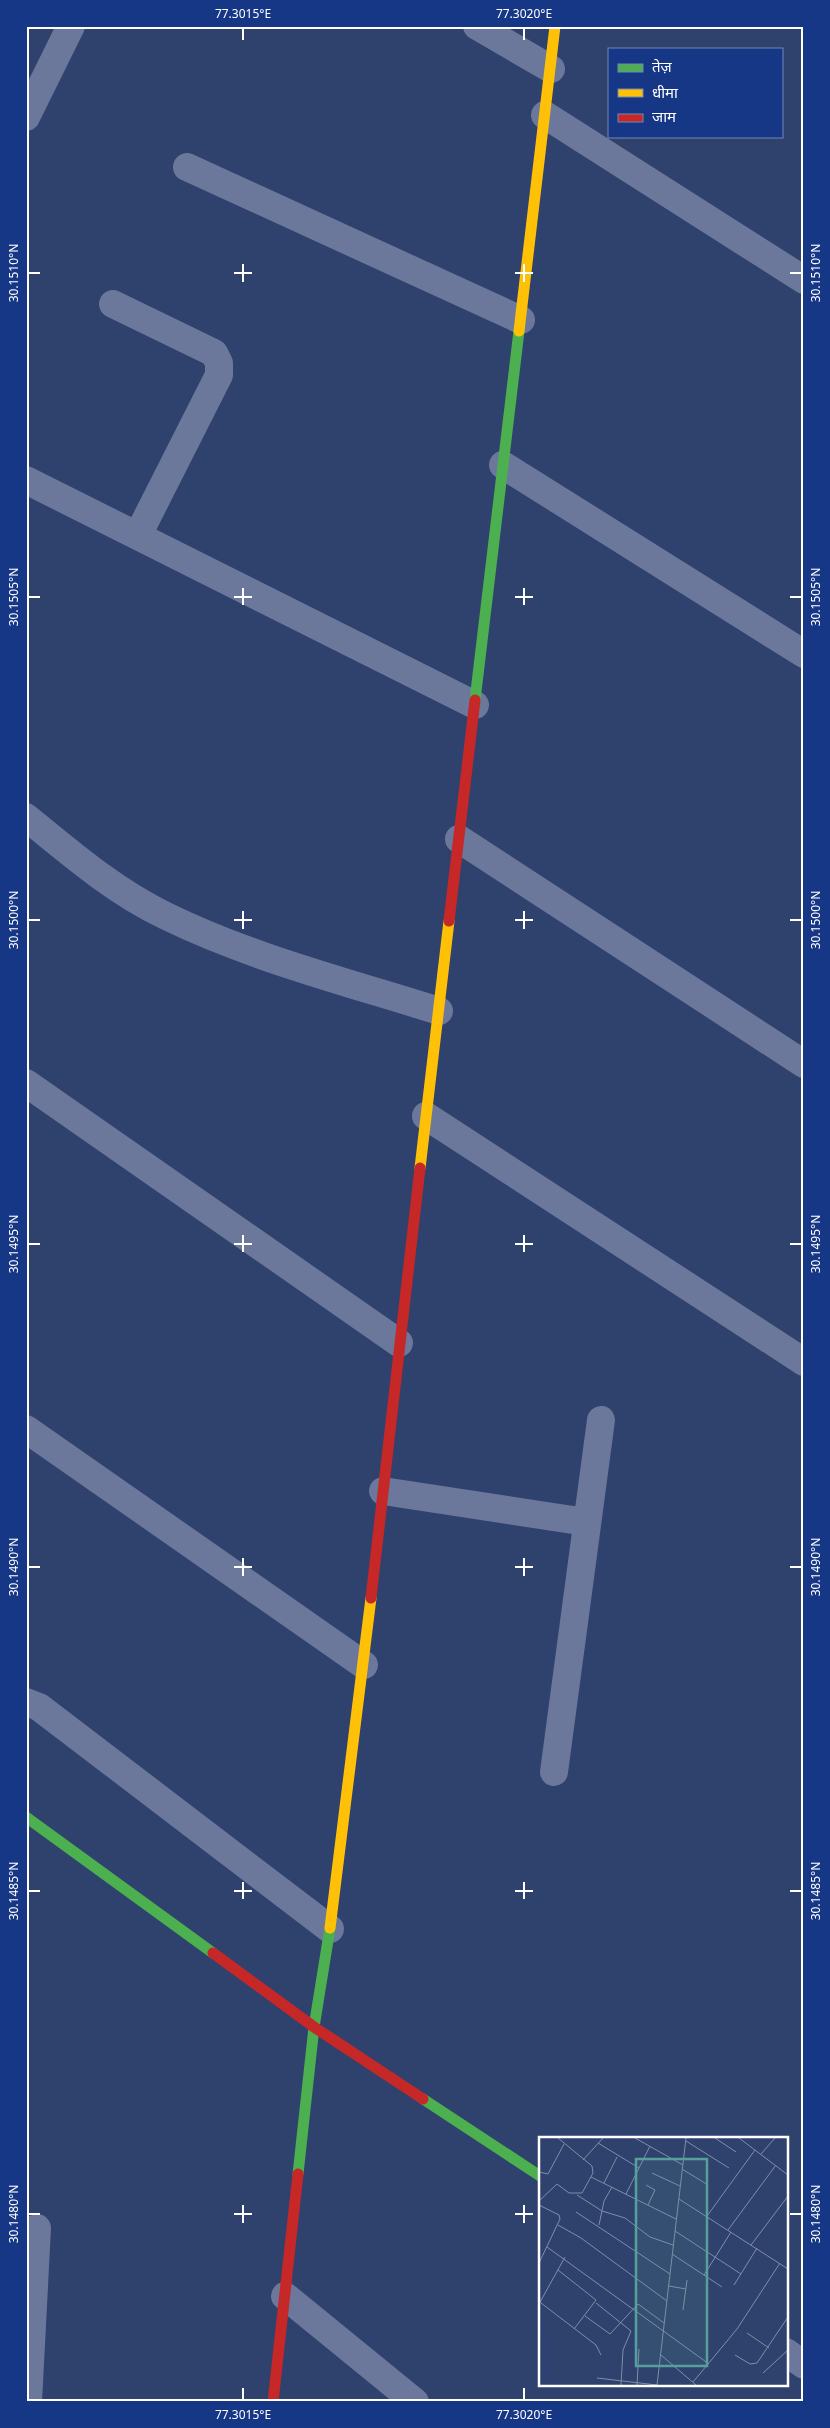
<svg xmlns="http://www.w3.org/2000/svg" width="830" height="2428" font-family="'Noto Sans','Noto Sans Devanagari',sans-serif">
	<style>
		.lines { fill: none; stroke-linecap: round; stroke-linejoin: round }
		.street { stroke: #6b789b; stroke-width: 28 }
		.fast { stroke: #4caf50; stroke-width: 11 }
		.slow { stroke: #ffc107; stroke-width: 11 }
		.jam { stroke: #c62828; stroke-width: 11 }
		.ticks { fill: none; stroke: #fff; stroke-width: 2 }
		.inset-river { fill: none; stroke: #2a417c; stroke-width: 2.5 }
		.inset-road { fill: none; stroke: #828da7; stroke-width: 1 }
		.view { fill: #579f9a; fill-opacity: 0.15; stroke: #579f9a; stroke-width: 2.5 }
		.inset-edge { fill: none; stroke: #fff; stroke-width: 2.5 }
		.neatline { fill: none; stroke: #fff; stroke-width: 2 }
		.ticks-label { font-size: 12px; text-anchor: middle; fill: #fff }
	</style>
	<rect width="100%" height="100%" fill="#2f416d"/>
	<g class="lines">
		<!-- street -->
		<path class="street" d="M477,26L551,69
			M545,115L804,280
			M26,117L71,26
			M187,167L521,320
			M113,304L214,353L219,363V375L138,535
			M503,465L804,654
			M26,480L475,705
			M26,817C70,853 114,891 166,916C252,958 347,982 439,1011
			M459,839L804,1064
			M26,1083L399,1343
			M426,1116L804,1362
			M26,1429L364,1665
			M383,1491L586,1522
			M26,1702L39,1707L330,1929
			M554,1772L601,1420
			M285,2296L415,2402
			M786,2352L804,2365
			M28,2402L37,2228"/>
		<!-- fast -->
		<path class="fast" d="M475,700L519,331
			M26,1817L213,1953
			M423,2099L540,2176
			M298,2174L314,2027L330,1928"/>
		<!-- slow -->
		<path class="slow" d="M519,331L555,26
			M420,1168L449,921
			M330,1928L371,1598"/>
		<!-- jam -->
		<path class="jam" d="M449,921L475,700
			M371,1598L420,1168
			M213,1953L314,2027L423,2099
			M273,2402L298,2174"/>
	</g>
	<!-- ticks -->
	<path class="ticks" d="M243,28V40M524,28V40M243,264V282M524,264V282M28,273H40M234,273H252M515,273H533M790,273H802M243,588V605M524,588V605M28,597H40M234,597H252M515,597H533M790,597H802M243,911V929M524,911V929M28,920H40M234,920H252M515,920H533M790,920H802M243,1235V1252M524,1235V1252M28,1244H40M234,1244H252M515,1244H533M790,1244H802M243,1558V1576M524,1558V1576M28,1567H40M234,1567H252M515,1567H533M790,1567H802M243,1882V1899M524,1882V1899M28,1891H40M234,1891H252M515,1891H533M790,1891H802M243,2205V2223M524,2205V2223M28,2214H40M234,2214H252M515,2214H533M790,2214H802M243,2388V2400M524,2388V2400"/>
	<!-- overview -->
	<g transform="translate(539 2137)">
		<rect width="249" height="249" fill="#2f416d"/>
		<path class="inset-river" d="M0,184L11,208L7,240"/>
		<path class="inset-road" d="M96,1L144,28M176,1L197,15M200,1L249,38M147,4L190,31M59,6L100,31M222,17L236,1M44,23L64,1M143,32L169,48M0,35L9,37L25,7M113,36L141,49M52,40L137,82M65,46L78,20M107,48L116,53L109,68M87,57L111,9M38,58L63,74L86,81L111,100L134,108M140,62L249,132M0,64L18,47L30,56H43L54,36L53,29L19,1M0,68L20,78L21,82L0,126M37,75L131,137M168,79L216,13M19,88L42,101L128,164M60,88L65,64L73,50M189,93L237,28M136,94L202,137M212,108L249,59M8,110L170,227M133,117L183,150M19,133L57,163L35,192M165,138L192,95M195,148L218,111M130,149L147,152M2,166L57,208L62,218M57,166L92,194L84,213L82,248M0,167L26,120M144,173L148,143M46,179L71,197L99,167L125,186M208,196L230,211M122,218L157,248M196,218L211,227L218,226L249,180M224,236L249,213M58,241L118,248M154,245L198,192L241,126M98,248L100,212M118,248L147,1"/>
		<path class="view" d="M97,22H168V229H97Z"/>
		<rect width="249" height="249" class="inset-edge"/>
	</g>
	<!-- border -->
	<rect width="830" height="2428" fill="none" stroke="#163686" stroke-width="55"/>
	<!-- legend -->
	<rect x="608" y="48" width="175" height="90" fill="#163686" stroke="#7386b6"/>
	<rect x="618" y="64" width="25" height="8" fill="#4caf50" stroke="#7386b6"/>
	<text x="652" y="72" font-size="15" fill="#ffffff">तेज़</text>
	<rect x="618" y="89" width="25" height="8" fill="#ffc107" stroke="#7386b6"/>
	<text x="652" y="98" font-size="15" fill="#ffffff">धीमा</text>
	<rect x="618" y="114" width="25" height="8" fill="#c62828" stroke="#7386b6"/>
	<text x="652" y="122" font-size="15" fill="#ffffff">जाम</text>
	<rect x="28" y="28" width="774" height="2372" class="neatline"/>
	<g class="ticks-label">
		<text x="243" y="18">77.3015°E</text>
		<text x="524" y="18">77.3020°E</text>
		<text transform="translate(14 273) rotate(-90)" y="4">30.1510°N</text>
		<text transform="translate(816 273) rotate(-90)" y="4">30.1510°N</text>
		<text transform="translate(14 597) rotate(-90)" y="4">30.1505°N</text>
		<text transform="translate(816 597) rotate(-90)" y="4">30.1505°N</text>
		<text transform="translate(14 920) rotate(-90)" y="4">30.1500°N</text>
		<text transform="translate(816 920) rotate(-90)" y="4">30.1500°N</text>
		<text transform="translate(14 1244) rotate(-90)" y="4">30.1495°N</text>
		<text transform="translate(816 1244) rotate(-90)" y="4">30.1495°N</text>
		<text transform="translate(14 1567) rotate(-90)" y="4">30.1490°N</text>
		<text transform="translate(816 1567) rotate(-90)" y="4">30.1490°N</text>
		<text transform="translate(14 1891) rotate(-90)" y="4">30.1485°N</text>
		<text transform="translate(816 1891) rotate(-90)" y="4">30.1485°N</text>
		<text transform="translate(14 2214) rotate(-90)" y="4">30.1480°N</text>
		<text transform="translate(816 2214) rotate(-90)" y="4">30.1480°N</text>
		<text x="243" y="2419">77.3015°E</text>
		<text x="524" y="2419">77.3020°E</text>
	</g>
</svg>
